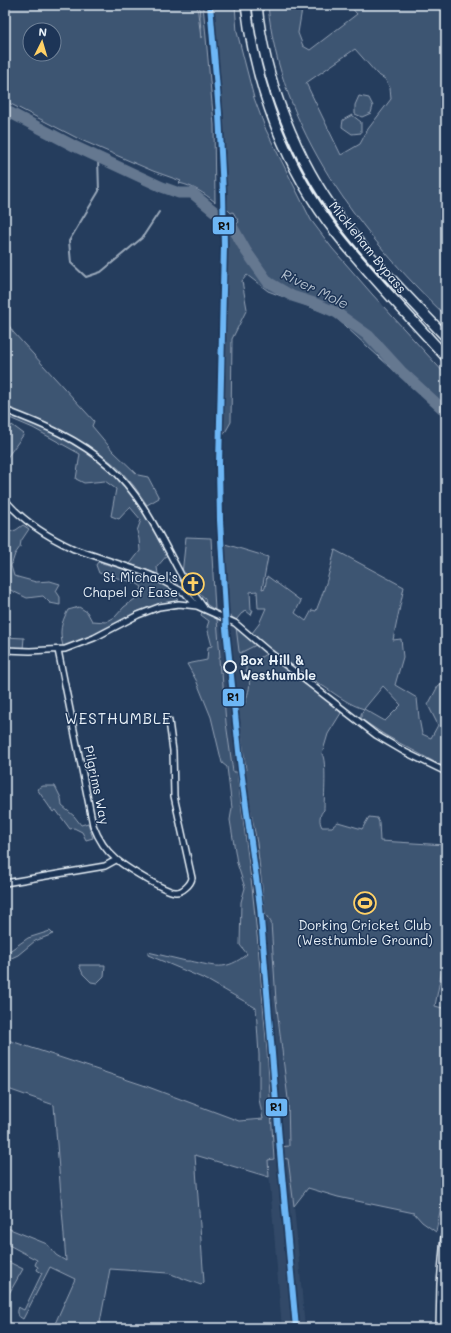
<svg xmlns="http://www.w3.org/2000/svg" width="451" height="1333" font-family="Mali,sans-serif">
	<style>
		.built { fill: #334a68 }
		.green { fill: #3e5472; stroke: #93a2b5; fill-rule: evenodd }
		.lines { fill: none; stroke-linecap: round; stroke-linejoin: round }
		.stream { stroke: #99a8ba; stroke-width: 2 }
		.river { stroke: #657890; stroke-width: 11 }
		.street-casing { stroke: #e8f1f8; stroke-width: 8 }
		.highway-casing { stroke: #e8f1f8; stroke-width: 12 }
		.street { stroke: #1d3557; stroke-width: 5 }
		.highway { stroke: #1d3557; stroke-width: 9 }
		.rail-1-casing { stroke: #1d3557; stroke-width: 9 }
		.rail-1 { stroke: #6db6f5; stroke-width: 6 }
		.stop-dot { fill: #1d3557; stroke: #e8f1f8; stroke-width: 2 }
		.labels { text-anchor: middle; stroke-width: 3; stroke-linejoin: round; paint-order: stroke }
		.street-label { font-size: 13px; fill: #e8f1f8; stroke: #1d3557 }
		.poi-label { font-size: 13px; fill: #e8f1f8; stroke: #1d3557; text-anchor: end }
		.stop-label { font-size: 13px; font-weight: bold; fill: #e8f1f8; stroke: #1d3557; text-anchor: start }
		.water-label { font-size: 14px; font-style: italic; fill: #b4c1ce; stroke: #1d3557 }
		.quarter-label { font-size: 15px; letter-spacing: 1px; fill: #e8f1f8; stroke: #1d3557 }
		.line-badge { stroke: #1d3557; stroke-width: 1.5 }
		.pale-badge-label { font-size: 11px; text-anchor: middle; font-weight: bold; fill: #111 }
	</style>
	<rect width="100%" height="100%" fill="#253d5d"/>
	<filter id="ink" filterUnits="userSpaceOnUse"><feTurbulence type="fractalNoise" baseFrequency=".025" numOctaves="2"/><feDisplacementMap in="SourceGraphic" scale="8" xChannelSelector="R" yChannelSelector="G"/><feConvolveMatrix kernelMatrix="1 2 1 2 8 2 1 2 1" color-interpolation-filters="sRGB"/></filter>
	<g filter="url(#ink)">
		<!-- built -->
		<path class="built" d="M217,619L236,627L268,653L274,970L278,1024L288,1099L289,1146H274L268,1063L252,887L237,773H233L226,723L222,673H220L219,657L220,656Z
			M281,1158H288L294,1206L305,1328H282L268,1160Z"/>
		<!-- green -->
		<path class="green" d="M5,5H197L201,38V31L199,5H203L214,125L215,202C204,193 193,186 179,183L181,181L153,171L81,140L5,101ZM30,30H54V54H30Z
			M212,5H235L237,32L254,98L266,130L311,220L332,248L372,294L446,375V418L334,316L268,291L247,275L242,281L247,309L232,339L231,422L223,436L227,283V232L239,222L233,212L231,213L227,209C225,140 219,73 212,5Z
			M268,5H305L302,9L298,33L303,46L310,50L357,14L349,5H435L436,7L442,8L446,12V316C360,234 279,128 268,5ZM355,49L377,74L385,79L390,88L391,99L368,129L360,144L341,155L306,83Z
			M359,96L369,98L373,106L371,113L362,117L355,114V105Z
			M352,115L361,122V133L352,134L342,127L343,120Z
			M5,319L13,332L94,421L92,426L113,451L138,475L148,477L159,498L147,505L134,486L121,471L111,462L86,444L83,449C91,456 102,461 110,469C133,492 152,526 168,554L157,567L158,574L130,564L140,551L139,539L137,531L141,520L130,507L119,519L111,516L116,489L105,481L84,483L76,479L80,454L33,428L5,416Z
			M12,425L24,434L6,459L5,435Z
			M23,525L29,529L21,541L20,547L15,554L11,566L14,576L36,582L50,581L60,584L56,591L60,597V605L50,603L43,596L27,598L6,588L5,591V553L9,548L5,540V533L16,530Z
			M186,537L211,538L215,610L206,604L205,598L194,589L182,574Z
			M225,544L268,557L262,589L265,588L267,576L301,601L295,613L306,621L312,610L316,611C324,592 330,571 335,550L404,587L393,640L401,639L403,657L395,685L417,698L419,718L422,734L431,738L438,725L428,705L438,686L446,680V754L440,765L385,735L361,719V714L364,709C350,705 338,696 326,688C300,672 274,654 252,633L259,624L266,608H258L257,591L250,592L251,610H253L251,615L245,610L243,613H242L236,620L232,617L227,615ZM383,686L401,705L385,721L364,709Z
			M98,562C119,568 151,575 168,588C172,592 175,596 178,600V602C134,605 104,640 63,646C59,632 61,623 68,610L79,607L87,612L92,621L106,622L115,617L124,607L139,596L142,587L136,583L99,573L96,565Z
			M202,612L217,619L220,657H219L220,673H222L226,723L233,772H237L252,887L258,945L268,1063L274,1159L268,1160L269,1177L195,1155L204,1282L201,1285L168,1273L110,1269L99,1328H53L75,1279L50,1267L23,1319C18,1316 15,1314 18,1307L24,1310L42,1273L37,1270L38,1267L35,1265L37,1260L5,1243V1227L47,1244L56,1255L66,1261L54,1105L5,1088V1039L143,1085L239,1121L263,1119L259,1099V1055L256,1008L207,980L148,955V952L186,961H190C215,966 225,972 247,954L240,945L241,902L245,888L237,863L230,820L232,808L227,767L222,763L211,717L196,680L187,664L207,660L208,647L212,646L207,627L209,621L201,615Z
			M236,627L256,645L240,653L239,651Z
			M5,637L24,638L23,649L5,648Z
			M268,653L312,687L341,713L328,734L322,754C327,761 324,799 324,810C319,814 319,822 322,827H332L338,822L362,829L369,817L377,818L379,822L380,841L446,845V948L435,1006L446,1009V1202L442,1201L436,1232L422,1222L414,1213L338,1197L308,1188L294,1206L288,1159L281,1158L280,1147L289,1146L288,1099L276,1001L271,922L265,914L257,843L243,771L246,770L237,704L245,703C247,696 251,687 249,680C247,673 246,673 246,664L256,660Z
			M43,786H55L61,798L62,806L74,816L81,825L88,823L93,838L86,840L82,832L74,828L70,829L56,810L53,812L37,789Z
			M50,931L53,934L35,941L18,955L5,961V954L28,938Z
			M79,965H105L104,976L97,983L91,982L83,974Z
			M5,1260L23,1269L7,1297L5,1296V1276L8,1270L5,1268L6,1266L5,1265Z"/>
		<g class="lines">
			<!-- stream -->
			<path class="stream" d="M98,157L99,191L69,241L71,263L86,277L101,272L142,238L159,212"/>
			<!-- river -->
			<path class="river" d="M5,110L74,146L162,187L179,193H192L232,226L246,251L268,282L292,296L314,303L337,313L369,336L401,371L446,412"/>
			<!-- street casing -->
			<g class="street-casing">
				<path id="street" d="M5,410C42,424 79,439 109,466C141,494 160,536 180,573C186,585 196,596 204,608
					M5,500C24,522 48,537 74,549L140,571L157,578L183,592
					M186,594L197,606
					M5,650L30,651L65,649L94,638L138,615L159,607L179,604L197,606L235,623L269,652L376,735L405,752L446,772
					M58,650L93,825C98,838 104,849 115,858C123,866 164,891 175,892C182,893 191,884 192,878L174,796L173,751L169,721
					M5,883L105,866L116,860"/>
			</g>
			<!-- highway casing -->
			<g class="highway-casing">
				<path id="highway" d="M246,5C255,86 286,170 337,234C371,277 409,316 446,357
					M257,5C264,79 296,160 341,220C373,262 410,299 446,337
					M441,1328L442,1284L446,1237"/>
			</g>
			<!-- street -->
			<use href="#street" class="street"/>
			<!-- highway -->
			<use href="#highway" class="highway"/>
			<!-- rail-1 casing -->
			<g class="rail-1-casing">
				<path id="rail-1" d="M210,5L219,113L223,192L224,246L219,465L220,520L226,629L241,770L260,906L281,1164L296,1328"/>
			</g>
			<!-- rail-1 -->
			<use href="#rail-1" class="rail-1"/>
		</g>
	</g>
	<!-- icons -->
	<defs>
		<g id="church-ring" transform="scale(1.15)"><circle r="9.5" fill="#1d3557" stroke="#ffd166" stroke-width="1.5"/><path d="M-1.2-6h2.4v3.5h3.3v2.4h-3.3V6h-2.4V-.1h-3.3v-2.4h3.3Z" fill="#ffd166"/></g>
		<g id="stadium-ring" transform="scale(1.15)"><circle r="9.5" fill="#1d3557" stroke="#ffd166" stroke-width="1.5"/><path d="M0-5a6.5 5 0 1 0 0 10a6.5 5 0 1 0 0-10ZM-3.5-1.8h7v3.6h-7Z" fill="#ffd166"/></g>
	</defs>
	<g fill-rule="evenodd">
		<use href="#church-ring" x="193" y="584"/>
		<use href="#stadium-ring" x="365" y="903"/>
	</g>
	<!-- markers -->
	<circle class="stop-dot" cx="230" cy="667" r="6"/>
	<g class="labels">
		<!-- street labels -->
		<g class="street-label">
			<text transform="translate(368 247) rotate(51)" y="5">Mickleham Bypass</text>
			<text transform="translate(97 785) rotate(78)" y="5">Pilgrims Way</text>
		</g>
		<!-- poi labels -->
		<g class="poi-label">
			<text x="178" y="582">St Michael's<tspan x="178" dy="15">Chapel of Ease</tspan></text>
			<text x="365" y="930" text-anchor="middle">Dorking Cricket Club<tspan x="365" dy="15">(Westhumble Ground)</tspan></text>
		</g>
		<!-- stop labels -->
		<g class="stop-label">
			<text x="240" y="665">Box Hill &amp;<tspan x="240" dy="15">Westhumble</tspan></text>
		</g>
		<!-- water labels -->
		<g class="water-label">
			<text transform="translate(315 289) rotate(26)" y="5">River Mole</text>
		</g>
		<!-- quarter labels -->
		<g class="quarter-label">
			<text x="118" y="724">WESTHUMBLE</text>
		</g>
	</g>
	<g class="line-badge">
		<rect x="212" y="216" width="23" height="19" rx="4" fill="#6db6f5"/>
		<rect x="222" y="688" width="23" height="19" rx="4" fill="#6db6f5"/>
		<rect x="265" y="1098" width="23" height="19" rx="4" fill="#6db6f5"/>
	</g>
	<g class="pale-badge-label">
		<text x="224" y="230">R1</text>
		<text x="233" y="701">R1</text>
		<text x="276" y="1111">R1</text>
	</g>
	<!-- margin -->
	<rect width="451" height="1333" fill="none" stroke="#1d3557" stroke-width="20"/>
	<rect x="10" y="10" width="431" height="1313" fill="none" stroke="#e8f1f8" stroke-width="1.5" filter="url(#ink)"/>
	<!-- north arrow -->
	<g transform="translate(42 42) rotate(5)"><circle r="19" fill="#1d3557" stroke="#6e8097"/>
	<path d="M0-3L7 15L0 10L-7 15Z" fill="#ffd166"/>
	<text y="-6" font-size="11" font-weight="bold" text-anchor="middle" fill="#e8f1f8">N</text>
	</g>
</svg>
